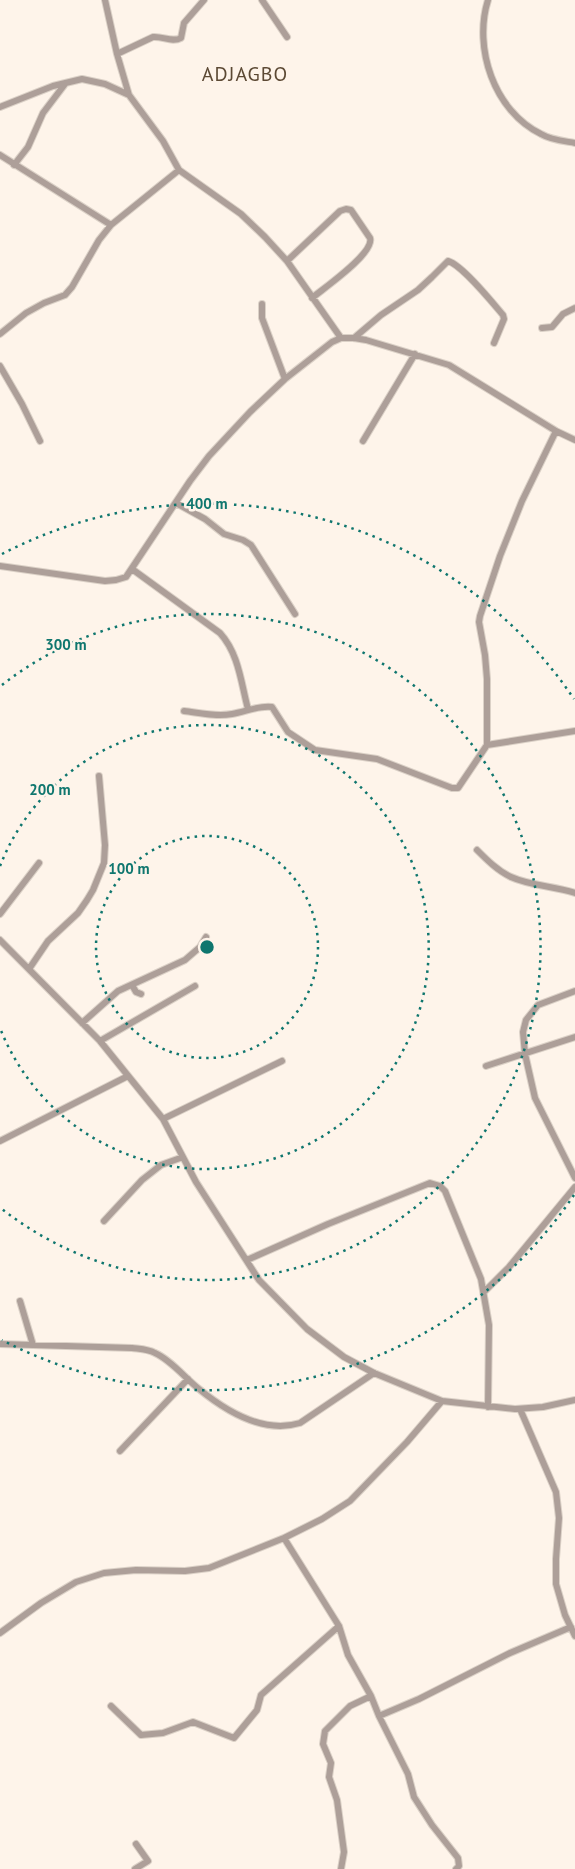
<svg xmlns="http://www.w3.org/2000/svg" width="575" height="1869" font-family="'PT Sans',sans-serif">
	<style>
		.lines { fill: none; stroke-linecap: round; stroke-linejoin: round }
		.minor-casing { stroke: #dbd1c7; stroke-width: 8 }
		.minor { stroke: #ad9f99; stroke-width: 6 }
		.ring { fill: none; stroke: #0f766e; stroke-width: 2.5; stroke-dasharray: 2.5 5 }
		.labels { text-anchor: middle; stroke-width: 5; stroke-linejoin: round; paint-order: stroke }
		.quarter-label { font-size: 20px; letter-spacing: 1px; fill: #5c4934; stroke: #fef4ea }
		.centre { fill: #0f766e; stroke: #fef4ea; stroke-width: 2.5 }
		.ring-label { font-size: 15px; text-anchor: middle; font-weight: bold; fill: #0f766e; stroke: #fef4ea; stroke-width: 5; stroke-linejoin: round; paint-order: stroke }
	</style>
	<rect width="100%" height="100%" fill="#fef4ea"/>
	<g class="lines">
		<!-- minor casing -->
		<g class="minor-casing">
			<path id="minor" d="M105,0L117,54L129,95
				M262,0L287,37
				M488,0C473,48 494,111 541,134C551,140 564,141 575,143
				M117,54L153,37C163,36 172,43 181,38L184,23L204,0
				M0,107L53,86L82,79L105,84L129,95L163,141L179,170L241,214L265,237L287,261L341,338
				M0,155L111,225
				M14,165L28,147L43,113L65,84
				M287,261L340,211L346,209L351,210L370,238C375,253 324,288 312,298
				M262,304V318L285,379
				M542,328L552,327L563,314L575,308
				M0,334L26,313L44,303L65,295L72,287L99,240L111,225L179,170
				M354,338L381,315L418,290L432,277L448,261C462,265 492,302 503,315L504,319L494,343
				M0,366L22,404L40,441
				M363,441L415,354
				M176,503L205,519L224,534L243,540L251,545L295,614
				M0,566L105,581L116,580L126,577L190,481L209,456L250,412L285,379L332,342L341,338H354L366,340L449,365L556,431L575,440
				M132,569L220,633C239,654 241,683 248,709
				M184,711C200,713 216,717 232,714C245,712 259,705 272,707L288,732L315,750L377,759L452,788H458L487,745V679L485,655L479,622L480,616L500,556L522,501L556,431
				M487,745L575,731
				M477,850C487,860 498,871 511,877C531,886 554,886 575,893
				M0,914L39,863
				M0,940L100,1041L163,1119L196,1182L259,1280L307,1329L344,1357L374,1373L442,1401L515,1409L543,1407L575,1400
				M29,969L48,941L78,913L87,900L93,890L104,863L105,845L99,776
				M132,985L136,992L141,994
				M575,991L538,1005L526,1020L523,1032L525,1054L535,1098L575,1178
				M82,1023L118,991L185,960L200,947L206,937
				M100,1041L195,986
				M486,1066L575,1037
				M163,1119L282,1061
				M0,1141L128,1076
				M104,1221L142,1180L161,1165L183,1157
				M247,1260L328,1224L430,1183L440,1186L445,1191L481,1279L489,1325L488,1407
				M484,1292L509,1267L575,1187
				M20,1301L33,1345
				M0,1344L132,1348C139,1349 148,1349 155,1353C171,1360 185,1378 199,1389C227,1412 264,1434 300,1423L374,1373
				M520,1409L556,1492L559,1518L556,1559V1584L565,1615L575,1636
				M120,1451L188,1379
				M284,1538L339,1626L348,1655L371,1696L379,1716L408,1774L414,1797L432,1825L458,1858L459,1866L456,1869
				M0,1633L41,1603L76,1582L104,1573L136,1570L185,1571L209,1568L284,1538L322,1519L350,1501L407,1442L442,1401
				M111,1706L141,1735L163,1733L193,1722L234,1738L257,1710L261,1695L339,1626
				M379,1716L419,1699L510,1653L571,1627
				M135,1869L148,1861L136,1844
				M341,1869L344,1852L337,1800L329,1777L331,1763L323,1744L325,1731L350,1706L371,1696"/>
		</g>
		<!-- minor -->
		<use href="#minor" class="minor"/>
	</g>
	<!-- distance rings -->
	<g class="ring">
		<circle cx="207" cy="947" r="111"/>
		<path d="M0 866A222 222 0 1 1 0 1028"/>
		<path d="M2 685A333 333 0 1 1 2 1209"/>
		<path d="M574 1195A443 443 0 0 1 2 1340M2 554A443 443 0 0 1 574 699"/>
	</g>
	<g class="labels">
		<!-- quarter labels -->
		<g class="quarter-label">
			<text x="245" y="81">ADJAGBO</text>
		</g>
	</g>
	<circle cx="207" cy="947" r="8" class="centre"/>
	<g class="ring-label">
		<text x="207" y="509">400 m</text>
		<text x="66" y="650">300 m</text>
		<text x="50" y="795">200 m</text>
		<text x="129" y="874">100 m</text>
	</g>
</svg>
